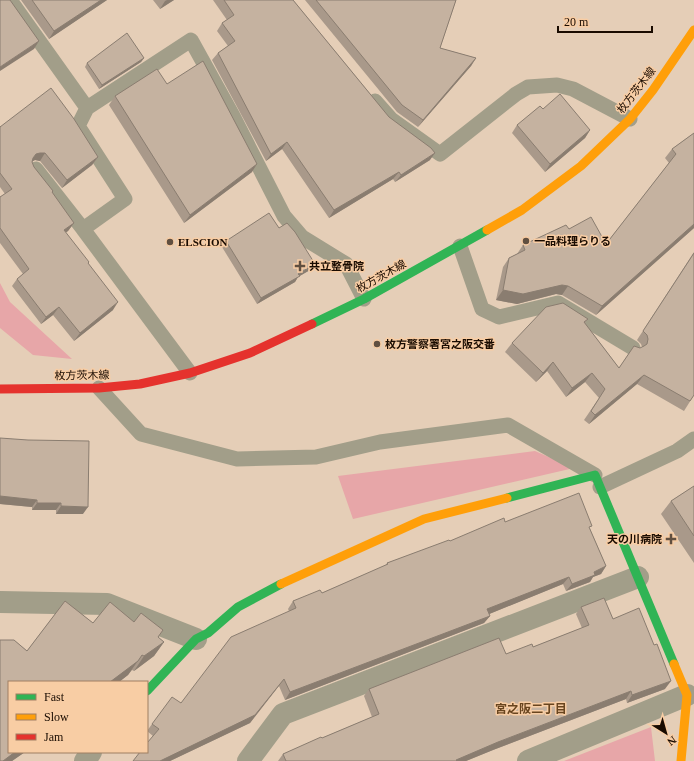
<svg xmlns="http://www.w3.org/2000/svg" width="694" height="761" font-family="'Times New Roman','Noto Sans JP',serif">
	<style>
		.park { fill: #e7a6a8 }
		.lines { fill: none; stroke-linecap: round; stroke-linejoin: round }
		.lane { stroke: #a29e89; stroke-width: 15 }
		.street { stroke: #a29e89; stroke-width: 22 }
		.fast { stroke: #30b455; stroke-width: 9 }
		.slow { stroke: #ff9f0a; stroke-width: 9 }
		.jam { stroke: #e5322d; stroke-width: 9 }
		.wall { fill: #a9998a }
		.shaded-wall { fill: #8a7d70 }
		.building { fill: #c5b2a0; stroke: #8a7d70 }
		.poi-dot { fill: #604f40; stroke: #f8cda4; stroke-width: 1.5 }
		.labels { text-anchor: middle; stroke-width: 3; stroke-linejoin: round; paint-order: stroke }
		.street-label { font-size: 11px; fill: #190b00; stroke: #f8cda4 }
		.poi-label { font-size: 11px; font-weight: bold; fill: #190b00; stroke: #f8cda4; text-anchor: start }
		.neighbourhood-label { font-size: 12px; font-weight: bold; fill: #69451f; stroke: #f8cda4 }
	</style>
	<rect width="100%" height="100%" fill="#e5ceb7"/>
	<!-- park -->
	<path class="park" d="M0,283L10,302L72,359L33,355L0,328Z
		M535,451L574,468L353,519L338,476Z
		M651,727L655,761H564Z"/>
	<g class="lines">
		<!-- lane -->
		<path class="lane" d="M10,0L87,108L191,40L233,116L284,216L302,237L346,264L364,299
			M375,101L391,119L440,154L516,94L528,87L557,85L573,89L630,119
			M87,108L78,126L125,199L83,229L190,373
			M36,169L83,229
			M460,246L482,309L499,317L558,303L633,348
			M99,388L141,434L237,459L316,457L380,442L508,425L595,475
			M600,487L677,451L694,439"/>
		<!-- street -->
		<path class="street" d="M0,602L107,604L196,639
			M85,761L91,752
			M248,761L283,714L638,577
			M528,761L687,695"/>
		<!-- fast -->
		<path class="fast" d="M312,324L364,299L487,230
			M507,498L595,475L674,664
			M147,691L196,639L208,633L238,607L281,584"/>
		<!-- slow -->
		<path class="slow" d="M487,230L522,210L581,166L630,119L653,90L694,30
			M281,584L424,519L507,498
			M674,664L687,695L681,761"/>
		<!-- jam -->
		<path class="jam" d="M0,389L99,388L140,384L190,373L250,353L312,324"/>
	</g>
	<!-- wall -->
	<path class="wall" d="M21,0H107L49,39Z
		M153,0H174L160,9Z
		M213,0H293L389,117L430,160L395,182L393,179L329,218L282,149L266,161L212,60L218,53L228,46L217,31L222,23L227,20Z
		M305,0H456L440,48L476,58L471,66L418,127L397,112Z
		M144,58L141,62L99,89L85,67L87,63Z
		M167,84L252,172L184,223L109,105L115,96Z
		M543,109L590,130L585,138L545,172L512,133L517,125Z
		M0,126L98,157L92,165L62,188L40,161L35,160L33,161L32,162L34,167L53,191L52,192L74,223L68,231L65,233L88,263L113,310L74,341L53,315L41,324L12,286L17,279L23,274L0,243V197L5,194L0,187Z
		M694,133V228L596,315L562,295L556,294L517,304L496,300L503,267L509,258L517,254L523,245L569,229L606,244L669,163L665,158L672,149Z
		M279,228L310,270L298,277L295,282L257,304L222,247L226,241Z
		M694,252V395L684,411L637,384L589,424L584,420L599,398L585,382L566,397L547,371L536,382L505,352L512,343L588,319L585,323L619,368L634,346L640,348L642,347L641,344L637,340Z
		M0,438L83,514H56V510H32V507L0,504Z
		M694,486V563L661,514L671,501Z
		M505,522L590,529L606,566L601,574L593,577L590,582L566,591L563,584L489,614L490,616L484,623L285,700L279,686L250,723L170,761H133L153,736L147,731L152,724L181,703L289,611L288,609L293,601L322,593L385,566L387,563Z
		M65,601L93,623L110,602L134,622L141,613L163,630L158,637L164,642L154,656L134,671L132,670L128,675L119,682H9V752H25L12,761H0V640H14L27,651Z
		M581,607L613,619L665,689L627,703L626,699L493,750L466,761H278L283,754L322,738L372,717L364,696L369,689L506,654L533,647L582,628L576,614Z"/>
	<!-- shaded-wall -->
	<path class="shaded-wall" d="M101,0H107L49,39L54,31Z
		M167,0H174L160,9L165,1Z
		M39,41L34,49L0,71V67Z
		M144,58L141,62L99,89L102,85Z
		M476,58L471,66L418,127L423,120Z
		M590,130L585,138L545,172L550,164Z
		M287,142L282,149L266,161L271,154Z
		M40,153H45L40,161L35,160L31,162L28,165L36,154Z
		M435,153L430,160L395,182L401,175Z
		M98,157L92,165L62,188L67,180Z
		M257,164L252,172L184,223L190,215Z
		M399,172L393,179L329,218L334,210Z
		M74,223L68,231L58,238L64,230Z
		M694,224V228L596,315L602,306Z
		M315,264L310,270L298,277L295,282L257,304L261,298Z
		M562,285L568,286L562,295L556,294L517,304L496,300L503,290Z
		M118,302L113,310L74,341L80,333Z
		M59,307L53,315L41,324L46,317Z
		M553,362L547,371L536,382L543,373Z
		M592,373L585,382L566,397L572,388Z
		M644,375L637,384L589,424L595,415Z
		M0,496L37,500L32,507L0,504Z
		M37,503H61L56,510H32Z
		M61,506L88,507L83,514H56Z
		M606,566L601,574L593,577L590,582L566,591L572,584L594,572Z
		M569,577L563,584L482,617L487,609Z
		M490,616L484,623L285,700L290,692Z
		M164,642L154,656L134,671L144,656Z
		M142,655L128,675L119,682H110Z
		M284,679L250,723L170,761H160Z
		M671,681L665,689L627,703L632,695Z
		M631,691L626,699L493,750L466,761H455L456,760L498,742Z
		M15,752H25L12,761H3Z"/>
	<!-- building -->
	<path class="building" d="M0,0H10L39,41L0,67Z
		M32,0H101L54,31Z
		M224,0H293L389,117L431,148L435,153L401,175L399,172L334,210L287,142L271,154L218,53L235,41L222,23L234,15Z
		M316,0H456L440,48L476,58L423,120L402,105Z
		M127,33L144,58L102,85L87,63Z
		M203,61L257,164L190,215L115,96L157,69L167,84Z
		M51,88L74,119L98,157L67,180L45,153H40L36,154L33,158L32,162L34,167L53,191L52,192L74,223L64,230L89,262L88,263L118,302L80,333L59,307L46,317L17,279L29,269L0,228V197L12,189L0,173V126V127Z
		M560,94L590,130L550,164L517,125L540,106L543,109Z
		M694,133V224L602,306L568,286L562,285L523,294L503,290L509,258L525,250L523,245L566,225L569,229L591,217L606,244L676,154L672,149Z
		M269,213L279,228L287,223L295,232L315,264L298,274L300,276L261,298L226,241Z
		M694,253V395L690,401L644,375L595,415L591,411L605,389L592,373L572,388L553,362L543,373L512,343L546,307L563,303L588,319L584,322L619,368L634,346L640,348L644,346L647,344L648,339L647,335L643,331Z
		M0,438L28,440L89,441L88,507L61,506V503H37V500L0,496Z
		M694,486V536L671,501Z
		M579,493L592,526L589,527L606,566L594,572L595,575L572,584L569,577L487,609L490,616L290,692L284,679L255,715L160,761H133L140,752H147V743L159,729L152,724L172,697L181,703L231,637L296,608L293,601L320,590L322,593L388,564L387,563L449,540L450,541L504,518L505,522Z
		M604,598L613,619L639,608L654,645L657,644L671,681L632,695L631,691L498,742L456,760L457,761H286L283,754L321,737L322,738L379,714L369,689L499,638L506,654L532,644L533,647L589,625L581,607Z
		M65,601L93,623L110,602L134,622L141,613L163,630L158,637L164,642L144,656L142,655L138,661L110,682H9V752H15L3,761H0V640H14L27,651Z"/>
	<!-- markers -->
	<g class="poi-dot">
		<circle cx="526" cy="241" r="4"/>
		<circle cx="170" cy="242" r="4"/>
		<path d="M298 260h4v4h4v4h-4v4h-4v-4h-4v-4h4z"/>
		<circle cx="377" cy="344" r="4"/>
		<path d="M669 533h4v4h4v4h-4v4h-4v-4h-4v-4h4z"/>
	</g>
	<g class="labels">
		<!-- street labels -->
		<g class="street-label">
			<text transform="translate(636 90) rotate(-52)" y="4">枚方茨木線</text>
			<text transform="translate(381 276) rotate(-29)" y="4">枚方茨木線</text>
			<text transform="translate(82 375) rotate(-1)" y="4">枚方茨木線</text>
		</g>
		<!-- poi labels -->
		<g class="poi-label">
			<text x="534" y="245">一品料理らりる</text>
			<text x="178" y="246">ELSCION</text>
			<text x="309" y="270">共立整骨院</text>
			<text x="385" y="348">枚方警察署宮之阪交番</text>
			<text x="662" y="543" text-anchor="end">天の川病院</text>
		</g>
		<!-- neighbourhood labels -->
		<g class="neighbourhood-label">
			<text x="531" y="713">宮之阪二丁目</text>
		</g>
	</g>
	<!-- legend -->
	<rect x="8" y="681" width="140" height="72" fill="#f8cda4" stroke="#9f7f62"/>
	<rect x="16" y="694" width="20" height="6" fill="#30b455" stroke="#9f7f62"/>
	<text x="44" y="701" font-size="12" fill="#190b00">Fast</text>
	<rect x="16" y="714" width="20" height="6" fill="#ff9f0a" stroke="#9f7f62"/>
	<text x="44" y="721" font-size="12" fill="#190b00">Slow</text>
	<rect x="16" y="734" width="20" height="6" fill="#e5322d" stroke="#9f7f62"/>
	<text x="44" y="741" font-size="12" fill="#190b00">Jam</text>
	<!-- north arrow -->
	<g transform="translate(666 733) rotate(143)" stroke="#f8cda4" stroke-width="3" paint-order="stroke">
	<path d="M0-3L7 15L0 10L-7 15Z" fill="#190b00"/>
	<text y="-6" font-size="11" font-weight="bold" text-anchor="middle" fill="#190b00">N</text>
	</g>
	<!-- scale -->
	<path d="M558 26v6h94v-6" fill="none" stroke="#190b00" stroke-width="2"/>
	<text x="564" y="26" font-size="12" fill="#190b00" stroke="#f8cda4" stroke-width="3" paint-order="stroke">20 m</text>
</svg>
